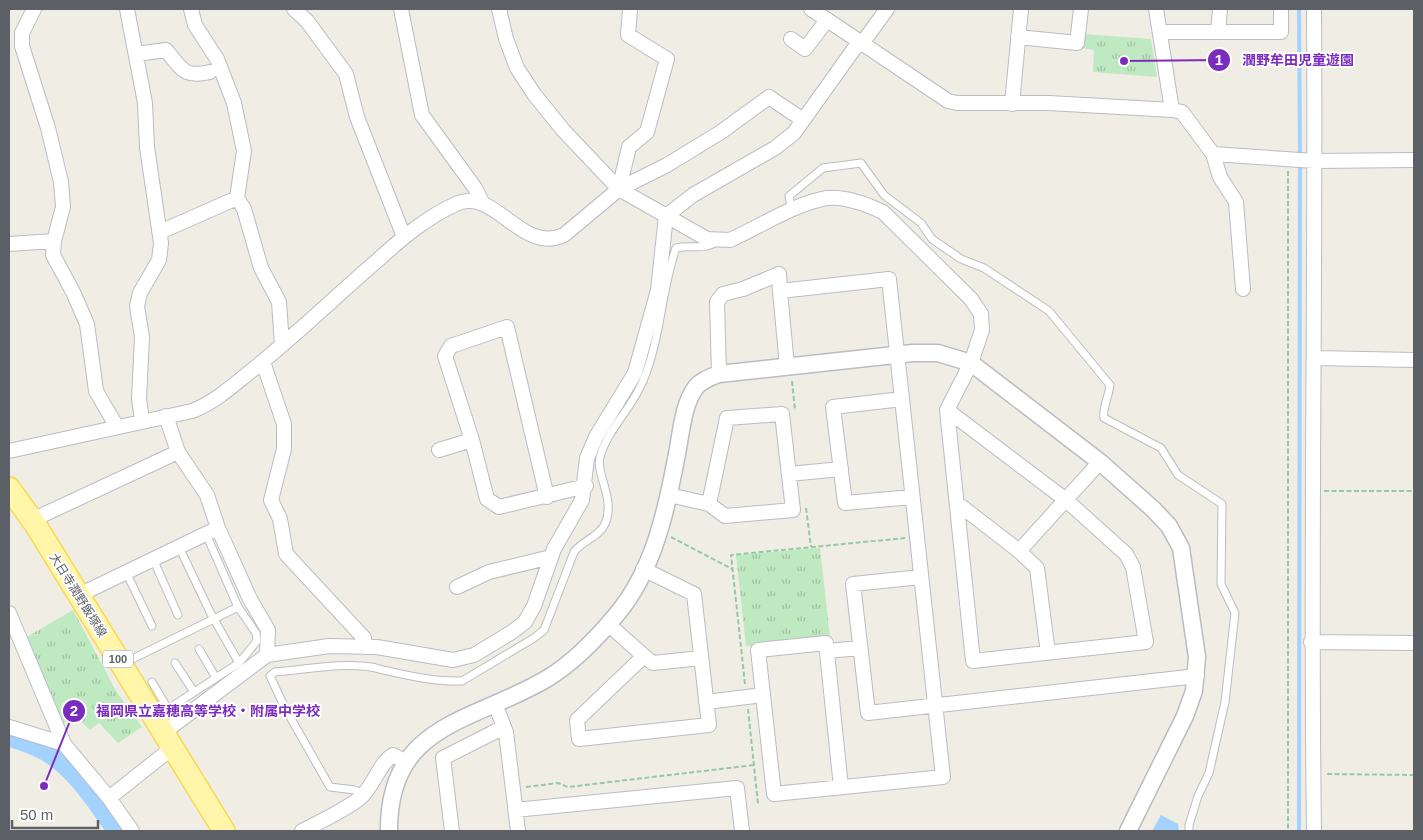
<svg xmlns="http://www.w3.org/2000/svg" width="1423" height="840" font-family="Arial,'Noto Sans JP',sans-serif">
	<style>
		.park { fill: url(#park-tufts) }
		.water { fill: #a4d2ff }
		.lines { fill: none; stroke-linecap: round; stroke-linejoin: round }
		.stream { stroke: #a4d2ff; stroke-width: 4 }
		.river { stroke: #a4d2ff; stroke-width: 21 }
		.service-casing { stroke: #b9bcc1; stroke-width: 9 }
		.minor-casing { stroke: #b9bcc1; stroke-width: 16 }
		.tertiary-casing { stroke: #b9bcc1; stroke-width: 19 }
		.primary-casing { stroke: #fcd750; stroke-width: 24 }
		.path { stroke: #95c8a8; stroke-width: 2; stroke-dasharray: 5 2.5; stroke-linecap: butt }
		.service { stroke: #fff; stroke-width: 7 }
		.minor { stroke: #fff; stroke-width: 14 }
		.tertiary { stroke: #fff; stroke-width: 16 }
		.primary { stroke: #fff6a9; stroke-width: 21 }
		.labels { text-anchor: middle; stroke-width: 4; stroke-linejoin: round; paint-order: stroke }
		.shield { fill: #fff; stroke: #8d9094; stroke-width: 1 }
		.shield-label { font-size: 11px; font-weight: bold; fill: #5c6066 }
		.street-label { font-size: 12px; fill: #5c6066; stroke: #fff }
		.leader { fill: none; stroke: #7b2cbf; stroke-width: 2 }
		.callout-dot { fill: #7b2cbf; stroke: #fff; stroke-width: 2 }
		.mark-label { font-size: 15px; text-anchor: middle; font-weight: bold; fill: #fff }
		.callout-label { font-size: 14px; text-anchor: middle; font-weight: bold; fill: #7b2cbf; stroke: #fff; stroke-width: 4; stroke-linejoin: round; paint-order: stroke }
	</style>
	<defs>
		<pattern id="park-tufts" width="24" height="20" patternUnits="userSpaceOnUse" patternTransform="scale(1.25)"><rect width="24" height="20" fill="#bee9c1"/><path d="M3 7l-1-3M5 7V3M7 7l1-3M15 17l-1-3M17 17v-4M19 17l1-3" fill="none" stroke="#9ec0a1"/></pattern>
	</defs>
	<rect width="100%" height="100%" fill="#f0eee4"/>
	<!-- park -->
	<path class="park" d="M1083,34L1151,39L1157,77L1093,72L1094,50L1082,48Z
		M820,548L830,637L746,646L736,555Z
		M73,610L116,691L142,727L118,743L99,723L90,730L75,716L63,724L25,638Z"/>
	<!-- water -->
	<path class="water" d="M1161,815L1178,824L1179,831H1152Z"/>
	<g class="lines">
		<!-- stream -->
		<path class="stream" d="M1299,9L1300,156
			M1299,831L1300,163"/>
		<!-- river -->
		<path class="river" d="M9,736C21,740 34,744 45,750C76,767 98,803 118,831"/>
		<!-- service casing -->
		<g class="service-casing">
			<path id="service" d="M792,211L789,196L823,168L861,163L884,195L921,223L932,239L961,259L984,268L1049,311L1110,385C1109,396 1102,408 1104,418L1161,448L1178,475L1222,504L1221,584L1235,613L1225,702L1209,773L1198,796L1189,825V831
				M179,547L211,614L239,663
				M153,559L178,615
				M126,572L152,626
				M199,649L216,678
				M124,663L238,607
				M175,663L194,692
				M152,682L168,709L239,663L257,641L256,633L238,607L206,534
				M363,794L355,790L330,787L285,708L270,676L275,672C303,670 343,662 371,667C401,674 431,682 462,681L534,638L544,630L574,552C582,541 599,537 605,524C616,499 595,473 600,457C608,429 632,408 643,381C661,338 661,291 676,248C692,244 704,251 718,241"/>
		</g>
		<!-- minor casing -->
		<g class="minor-casing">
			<path id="minor" d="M34,9L22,33V46L48,128L61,182L63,207L54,241L53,255L73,292L87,324L96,391L117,427
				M127,9L145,103L147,147L161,243L159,260L140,293L137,306L142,337L139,399L142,420
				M191,9L195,25L217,59L234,103L244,151L237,198L244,209L261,268L279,302L282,345
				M294,9L307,21L346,74L357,117L404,237
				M401,9L422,115L475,188L482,202
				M499,9L506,39L517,68L534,94L563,130L619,189L707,239L730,240C759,227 796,203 827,198C846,196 866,204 883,212L971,299L981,314L982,330L971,363L947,410L973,661L1146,642L1133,567L1126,554L1066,500L947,410
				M811,9L948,101L957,103H1049L1172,110L1182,112L1213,154L1315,161L1414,160
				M1156,9L1172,110
				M1314,9C1316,283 1310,557 1314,831
				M1160,32H1281V9
				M1218,32L1220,9
				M1018,37L1077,43L1081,9
				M791,39L805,49L827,20
				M136,54L166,50C182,69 183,78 210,72
				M1012,104L1021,9
				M1213,154L1220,177L1236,202L1243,289
				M619,189L629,147L647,132L667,59L628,35L630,9
				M160,232L237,198
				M9,244L54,241
				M780,291L787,366
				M1315,358L1414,360
				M263,362L284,424V449L271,500L280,519L286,554L364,638L365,647
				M719,374L717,302L723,294L743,289L779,274L780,291L889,279L943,777L774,794L758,650L826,643L841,787
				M902,399L833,407L845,503L912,497
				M166,416L178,452L207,495L218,528L250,599L268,630L267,655
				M439,450L472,440
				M9,451L192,411C215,402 231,387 251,371C295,336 336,296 379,259C402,238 427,217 456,204C495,186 521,255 564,235L619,189L667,165L721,132L769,97L803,120
				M789,474L841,469
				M669,495L709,504L725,516L793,510L782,414L727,418L709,504
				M547,497L507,327L451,346L445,356L472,440L487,499L499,507L586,486
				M957,503L1019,551L1100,462
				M32,520L178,452
				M1019,551L1037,568L1048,653
				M921,577L853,584L868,713L1197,676
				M457,587L489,572L551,557
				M79,595L218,528
				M9,613L64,744L109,798L132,831
				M608,624L644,656L577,720L579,739L709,725L694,594L643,569
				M1311,642L1414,643
				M827,651L860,648
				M644,656L653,663L701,658
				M706,702L763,695
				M495,704L506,732L518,831
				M9,727L64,744
				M163,733L267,655L329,646L377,647L453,660L474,655L512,632L525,622L534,606L554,549L582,500L587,458L596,437L635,373L658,290L666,216L693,195L775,148L794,133L859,42L866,38L887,9
				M109,798L172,748
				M515,810L737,788L742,831
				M302,831C321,821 344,811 360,798C374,786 379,763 393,755L406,762
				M452,831L443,758L504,727"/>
		</g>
		<!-- tertiary casing -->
		<g class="tertiary-casing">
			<path id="tertiary" d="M389,831C388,722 475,722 548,678C574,662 598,637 617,614C653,571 666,512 676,459C681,437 682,405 696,387C702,380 711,377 719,374L913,353H938L971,363L1100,462L1153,509L1169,526L1181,548L1197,657L1194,691L1185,716L1128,831"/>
		</g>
		<!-- primary casing -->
		<g class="primary-casing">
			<path id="primary" d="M9,488L35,524L224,831"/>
		</g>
		<!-- path -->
		<path class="path" d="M1288,171V831
			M792,381L795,411
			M1324,491H1414
			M806,508L811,547
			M671,537L732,569
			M745,684L731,555L905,538
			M748,709L758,804
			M1327,774L1414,775
			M526,787L558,783L568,787L754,765"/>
		<!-- service -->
		<use href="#service" class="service"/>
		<!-- minor -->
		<use href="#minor" class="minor"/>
		<!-- tertiary -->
		<use href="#tertiary" class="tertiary"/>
		<!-- primary -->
		<use href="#primary" class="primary"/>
	</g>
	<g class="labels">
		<!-- shield labels -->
		<rect class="shield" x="103" y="650.5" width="30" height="17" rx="4"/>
		<g class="shield-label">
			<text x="118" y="663">100</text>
		</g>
		<!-- street labels -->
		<g class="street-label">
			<text transform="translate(78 595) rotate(58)" y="4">大日寺潤野飯塚線</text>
		</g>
	</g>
	<!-- callouts -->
	<path class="leader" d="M1124 61L1219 60M44 786L74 711"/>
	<g class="callout-dot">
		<circle cx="1124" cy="61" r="5"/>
		<circle cx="44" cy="786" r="5"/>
		<circle cx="1219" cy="60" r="12"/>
		<circle cx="74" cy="711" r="12"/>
	</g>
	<g class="mark-label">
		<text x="1219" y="65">1</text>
		<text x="74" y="716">2</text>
	</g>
	<g class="callout-label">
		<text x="1298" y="65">潤野牟田児童遊園</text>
		<text x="208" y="716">福岡県立嘉穂高等学校・附属中学校</text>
	</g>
	<!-- border -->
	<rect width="1423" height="840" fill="none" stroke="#5c6066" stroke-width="20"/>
	<!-- scale -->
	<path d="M12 820v8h86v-8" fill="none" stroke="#5c6066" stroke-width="2.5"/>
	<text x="20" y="820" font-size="15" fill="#5c6066" stroke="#ffffff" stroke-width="4" paint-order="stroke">50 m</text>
</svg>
